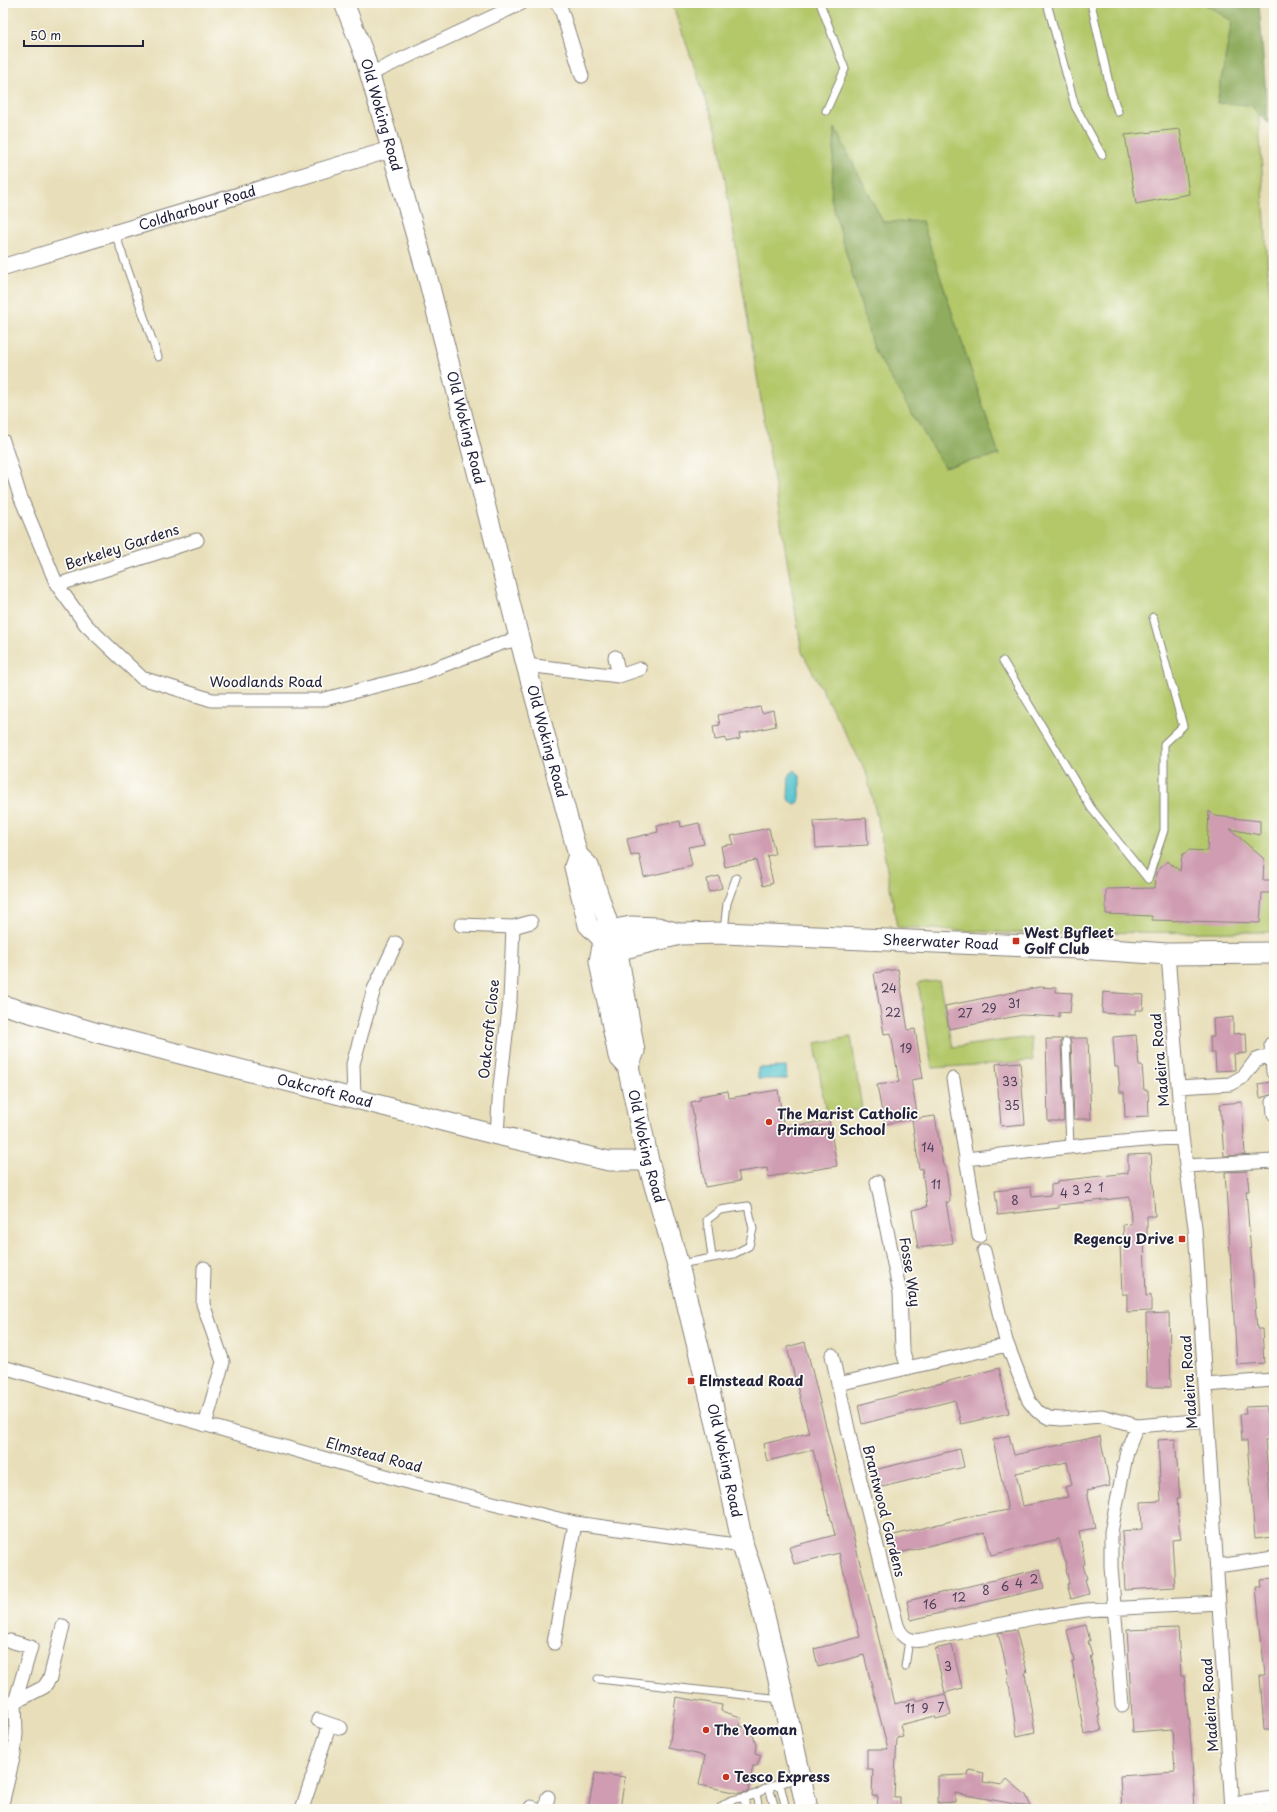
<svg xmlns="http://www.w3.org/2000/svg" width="1277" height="1812" font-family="'Playpen Sans',sans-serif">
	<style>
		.green { fill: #b4c86b; stroke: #6b7553 }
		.forest { fill: #8fac5f; stroke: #58674d }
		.water { fill: #5ac6d0; stroke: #3e7486 }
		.building { fill: #cf9cb1; fill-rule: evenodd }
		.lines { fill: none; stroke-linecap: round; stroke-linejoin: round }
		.service-casing { stroke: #85807a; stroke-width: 9 }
		.minor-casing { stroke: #85807a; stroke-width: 15 }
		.tertiary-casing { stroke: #85807a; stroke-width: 18 }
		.secondary-casing { stroke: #85807a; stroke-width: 21 }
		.primary-casing { stroke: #85807a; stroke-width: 23 }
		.service { stroke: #fff; stroke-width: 7 }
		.minor { stroke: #fff; stroke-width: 13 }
		.tertiary { stroke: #fff; stroke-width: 16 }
		.secondary { stroke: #fff; stroke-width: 19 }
		.primary { stroke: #fff; stroke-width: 21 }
		.poi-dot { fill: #c8321e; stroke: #fdfcf7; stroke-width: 1.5 }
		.labels { text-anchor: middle; stroke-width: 3.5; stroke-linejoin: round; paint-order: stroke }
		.number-label { font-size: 12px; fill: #4d4058 }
		.street-label { font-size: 14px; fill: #22223b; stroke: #fdfcf7 }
		.poi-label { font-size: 14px; font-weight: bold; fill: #22223b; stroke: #fdfcf7; text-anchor: start }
	</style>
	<rect width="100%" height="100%" fill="#fdfcf7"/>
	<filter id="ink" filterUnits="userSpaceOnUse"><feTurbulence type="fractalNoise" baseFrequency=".025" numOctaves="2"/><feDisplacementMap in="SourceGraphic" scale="8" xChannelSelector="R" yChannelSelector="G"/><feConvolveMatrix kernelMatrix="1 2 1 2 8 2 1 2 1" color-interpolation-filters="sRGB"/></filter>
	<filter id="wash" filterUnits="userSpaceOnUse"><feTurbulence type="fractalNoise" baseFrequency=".012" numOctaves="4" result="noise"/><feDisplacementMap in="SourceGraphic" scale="16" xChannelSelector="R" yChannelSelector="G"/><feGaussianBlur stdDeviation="0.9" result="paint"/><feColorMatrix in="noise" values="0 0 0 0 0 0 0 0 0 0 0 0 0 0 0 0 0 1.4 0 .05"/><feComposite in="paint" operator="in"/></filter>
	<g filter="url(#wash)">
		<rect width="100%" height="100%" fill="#e8dfba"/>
		<!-- green -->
		<path class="green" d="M672,3H1252L1274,371V932L1011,933L897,927L880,830L866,772L802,652L717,131Z
			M939,981L953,1047L1031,1037L1033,1061L932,1068L918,983Z
			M851,1037L862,1109L826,1115L815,1043Z"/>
		<!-- forest -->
		<path class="forest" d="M1203,3H1259L1268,123L1250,105L1217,103L1232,21Z
			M835,128L883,222L922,221L999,455L944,467L873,348L831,199Z"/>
		<!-- water -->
		<path class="water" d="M795,770L800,776V799L798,800V803L795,804L788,799L789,775Z
			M786,1067L787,1079H758V1068Z"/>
		<g id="blocks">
			<!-- building -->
			<path class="building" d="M1180,129L1189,194L1136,204L1125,135Z
				M760,707L762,713L773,710L776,726L739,734L740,739L726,742V738L715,740L713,726L720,725L718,715Z
				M1209,811L1215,816L1260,821V835L1230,829L1264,859L1263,880H1274V893H1262L1260,923L1152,920V916L1106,914V889L1155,888L1156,873L1167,861L1180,871L1182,855L1189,850L1207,851Z
				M866,818L868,845L816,848L814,821Z
				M680,821L681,827L699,823L704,844L688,847L692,866L644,877L639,854L631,856L627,839L658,832L657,826Z
				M769,828L775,854L767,856L773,883L763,886L756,860L725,867L721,846L734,844L731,836Z
				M719,876L722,888L709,892L707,879Z
				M898,969L908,1030L915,1029L923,1078L911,1080L918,1118L884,1124L877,1085L899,1082L891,1033L884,1034L874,973Z
				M1039,987L1056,988V992L1072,993L1070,1013L1059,1012V1017L1022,1015L949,1029L945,1006Z
				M1103,992L1144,995L1143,1010H1135V1015L1102,1013Z
				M1233,1017V1034L1246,1033L1247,1053L1234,1054L1235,1070L1216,1071L1215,1053H1211L1210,1037H1214L1213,1019Z
				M1136,1035L1139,1065H1142L1144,1090H1148L1149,1116L1125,1117L1124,1092H1120L1118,1067H1115L1113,1037Z
				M1069,1038H1088L1091,1119H1074L1071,1042Z
				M1046,1039H1062L1061,1042L1064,1120L1062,1121H1048Z
				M1020,1062L1025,1124L1001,1126L996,1064Z
				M1271,1082L1273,1094L1260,1098L1258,1084Z
				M778,1090L784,1128L829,1120L837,1166L768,1177L767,1168L738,1172L740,1181L705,1187L691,1102L700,1100V1096L728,1091L729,1098Z
				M1242,1102L1245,1155L1224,1156L1220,1104Z
				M935,1116L943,1165H945L949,1189L950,1202H946L953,1243L918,1248L912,1210L927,1207L922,1168L919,1169L912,1119Z
				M1151,1154L1155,1216H1147V1240H1144L1146,1296L1151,1295V1311L1127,1312V1294H1122L1120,1243H1124L1123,1225L1131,1224L1130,1197L1059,1205V1208L998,1215L995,1191L1031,1187L1032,1197L1051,1195V1185L1057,1184V1181L1128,1173V1155Z
				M1247,1171L1249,1191H1246L1257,1329H1262L1264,1363L1237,1365L1225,1172Z
				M1169,1313L1171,1387H1147L1146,1314Z
				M805,1342L895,1704L915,1698L916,1701L945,1694L951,1715L936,1719L935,1716L900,1725L903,1737L897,1738L894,1797H900V1809H877L878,1796H872L873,1769H867V1749H888L864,1655L818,1667L814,1649L860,1637L839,1553L794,1564L789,1547L835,1535L813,1450L767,1461L763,1444L809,1433L787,1347Z
				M999,1368L1009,1413L961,1424L955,1400L862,1424L858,1405Z
				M1267,1406L1269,1439L1265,1440L1269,1486L1272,1515H1274V1537L1255,1539L1247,1441H1242L1240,1414H1246L1245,1407Z
				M1009,1435L1014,1455L1100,1436L1110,1486L1087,1491L1095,1528L1079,1531L1085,1564L1083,1565L1087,1579H1085L1089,1594L1071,1599L1067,1584H1069L1066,1569H1067L1059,1539L991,1555L985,1532L895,1554L890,1536L976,1515V1516L1008,1510L993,1440ZM1067,1462L1072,1485L1065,1487L1068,1497L1023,1506L1016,1473Z
				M1175,1439L1180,1498H1177L1179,1527L1181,1539L1172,1540L1175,1587L1125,1590L1122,1531L1142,1529L1141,1502L1161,1501L1158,1440Z
				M960,1449L964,1467L878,1488L874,1470Z
				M1040,1569L1044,1588L911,1620L907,1601Z
				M1274,1579V1730H1264L1260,1676H1265L1256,1587H1262L1261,1580Z
				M1086,1625L1090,1641H1088L1092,1656H1090L1093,1670L1092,1671L1098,1701H1096L1100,1716H1098L1102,1731L1084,1735L1072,1661H1074L1067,1630Z
				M1178,1628L1181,1676H1184L1191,1745L1195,1809H1177V1806L1122,1809L1120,1776L1175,1772L1172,1729L1133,1732L1127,1630Z
				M1016,1630L1027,1672L1025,1673L1035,1732L1017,1736L1008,1677H1009L998,1633Z
				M952,1645L962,1688L945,1693L935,1649Z
				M676,1697L722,1705L721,1711L741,1717L740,1726L747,1728L746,1734L753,1735L756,1745L755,1753L761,1755L757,1766H753L748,1792L738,1793L699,1785L705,1756L669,1748Z
				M969,1770L984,1773L983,1782L1002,1785L1007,1779L1026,1795L1031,1807L955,1793V1802L938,1803V1776L968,1775Z
				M595,1773L625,1777L620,1809H588Z"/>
		</g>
	</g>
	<g filter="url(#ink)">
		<use href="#blocks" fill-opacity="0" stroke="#85807a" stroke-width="1"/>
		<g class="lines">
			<!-- service casing -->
			<g class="service-casing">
				<path id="service" d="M820,3L845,69L826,111
					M1047,3L1075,106L1102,155
					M1091,3L1111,92L1118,112
					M115,233L158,357
					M1003,661L1091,808L1148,879
					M1148,879L1164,830V744L1183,726L1153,617
					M724,931L727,903L736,878
					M1066,1042L1070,1147
					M680,1264L734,1254L749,1246L753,1229L748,1206L720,1210L707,1220L712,1257
					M905,1667L909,1640
					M598,1679L781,1699
					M780,1784L786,1809
					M769,1787L775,1809
					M744,1798L746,1809
					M719,1809C733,1795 739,1801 756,1794
					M759,1809L756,1794L769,1787L799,1778"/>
			</g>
			<!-- minor casing -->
			<g class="minor-casing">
				<path id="minor" d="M557,3L561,9L582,76
					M370,74L522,3
					M3,441L20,496L57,585L86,625L142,678L212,700H321L415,676L502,643L520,639
					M57,585L197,540
					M615,657L619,676
					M526,665L619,676L640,669
					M461,925L513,927L531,922
					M1168,954L1182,1137L1195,1227L1232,1809
					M1271,1044L1273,1072
					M953,1079L979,1236
					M1178,1087L1230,1084L1244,1076L1256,1060L1272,1054
					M354,1099L353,1064L374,989L396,943
					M1273,1102L1274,1114
					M497,1135L500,1086L510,1000L513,927
					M966,1159L1087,1145L1182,1137
					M1186,1166L1274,1161
					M877,1182L900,1293L902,1349L908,1368
					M984,1251L1006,1341L1029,1401L1037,1411L1049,1418L1062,1419L1102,1416L1137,1426L1207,1420
					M204,1268L203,1304L223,1362L205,1425
					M832,1355L853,1452L897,1625C901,1636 908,1642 921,1640L1039,1617L1086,1610L1219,1603
					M3,1367L407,1482L575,1523L743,1546
					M838,1384L1007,1345
					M1205,1385L1274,1380
					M1217,1566L1274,1558
					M554,1643L575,1523
					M15,1702L44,1687L50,1678L63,1626
					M1122,1705L1111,1567V1532L1127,1451L1137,1426
					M318,1720L341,1728
					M3,1800L14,1754L16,1734L15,1702L31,1647L10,1641
					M1232,1803L1274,1798
					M531,1807L537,1809
					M302,1809L330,1724
					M545,1809L548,1797"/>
			</g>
			<!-- tertiary casing -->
			<g class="tertiary-casing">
				<g id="tertiary">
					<path id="s1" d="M3,267L392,149"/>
				</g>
			</g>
			<!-- secondary casing -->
			<g class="secondary-casing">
				<g id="secondary">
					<path id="s2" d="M344,3L364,54L427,275L526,665L578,855L589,866L607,920L604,941"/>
					<path d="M578,855L574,867L588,925L604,941"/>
					<path id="s3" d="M3,1005L98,1033L497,1135L609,1161H648"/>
				</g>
			</g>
			<!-- primary casing -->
			<g class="primary-casing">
				<g id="primary">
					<path id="s4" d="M604,941L600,961L602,972L619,1056L628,1066L648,1161L678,1265L722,1445L743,1546L758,1591L781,1688L807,1809"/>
					<path id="s5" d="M604,941L620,929L631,927L658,928L679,934L724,933L1078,948L1168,954L1274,953"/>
					<path d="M604,941L618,958L634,1051L628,1066"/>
					<path d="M604,941L624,948L676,935"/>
				</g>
			</g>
			<!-- service -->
			<use href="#service" class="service"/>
			<!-- minor -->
			<use href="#minor" class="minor"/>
			<!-- tertiary -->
			<use href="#tertiary" class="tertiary"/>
			<!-- secondary -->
			<use href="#secondary" class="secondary"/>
			<!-- primary -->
			<use href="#primary" class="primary"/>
		</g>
	</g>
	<!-- markers -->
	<g class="poi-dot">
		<rect x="1012" y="937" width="8" height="8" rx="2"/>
		<circle cx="769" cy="1122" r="4"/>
		<rect x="1178" y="1235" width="8" height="8" rx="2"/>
		<rect x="687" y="1377" width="8" height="8" rx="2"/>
		<circle cx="706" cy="1730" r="4"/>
		<circle cx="726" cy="1777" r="4"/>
	</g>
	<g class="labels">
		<!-- number labels -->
		<g class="number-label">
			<text x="889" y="993">24</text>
			<text x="1014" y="1008">31</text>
			<text x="989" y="1013">29</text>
			<text x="893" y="1017">22</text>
			<text x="965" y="1018">27</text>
			<text x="906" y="1053">19</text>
			<text x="1010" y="1086">33</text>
			<text x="1012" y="1110">35</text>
			<text x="928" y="1152">14</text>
			<text x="936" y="1189">11</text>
			<text x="1101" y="1192">1</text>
			<text x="1088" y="1193">2</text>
			<text x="1076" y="1195">3</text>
			<text x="1064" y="1198">4</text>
			<text x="1015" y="1205">8</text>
			<text x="1034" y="1584">2</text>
			<text x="1019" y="1588">4</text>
			<text x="1005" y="1591">6</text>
			<text x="986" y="1595">8</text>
			<text x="959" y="1602">12</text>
			<text x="930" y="1609">16</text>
			<text x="948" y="1671">3</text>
			<text x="941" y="1712">7</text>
			<text x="910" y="1713">11</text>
			<text x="925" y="1713">9</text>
		</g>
		<!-- street labels -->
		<g class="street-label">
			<text dy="5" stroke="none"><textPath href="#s2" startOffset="118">Old Woking Road</textPath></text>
			<text dy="5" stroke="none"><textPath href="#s1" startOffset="203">Coldharbour Road</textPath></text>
			<text dy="5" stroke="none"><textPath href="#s2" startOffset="442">Old Woking Road</textPath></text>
			<text transform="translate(122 547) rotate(-18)" y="5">Berkeley Gardens</text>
			<text x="266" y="687">Woodlands Road</text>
			<text dy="5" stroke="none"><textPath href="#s2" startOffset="766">Old Woking Road</textPath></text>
			<text dy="5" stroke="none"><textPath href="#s5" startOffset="342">Sheerwater Road</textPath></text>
			<text transform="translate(489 1029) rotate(-84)" y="5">Oakcroft Close</text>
			<text transform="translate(1160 1060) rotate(-95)" y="5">Madeira Road</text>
			<text dy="5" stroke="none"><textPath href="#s3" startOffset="333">Oakcroft Road</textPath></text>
			<text dy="5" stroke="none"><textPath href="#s4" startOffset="213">Old Woking Road</textPath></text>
			<text transform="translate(910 1272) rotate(81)" y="5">Fosse Way</text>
			<text transform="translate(1189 1382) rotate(-94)" y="5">Madeira Road</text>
			<text transform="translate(374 1455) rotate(15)" y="5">Elmstead Road</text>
			<text dy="5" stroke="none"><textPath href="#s4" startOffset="537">Old Woking Road</textPath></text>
			<text transform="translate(884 1511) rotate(76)" y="5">Brantwood Gardens</text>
			<text transform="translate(1210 1705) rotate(-94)" y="5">Madeira Road</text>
		</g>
		<!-- poi labels -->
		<g class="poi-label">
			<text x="1024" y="938">West Byfleet<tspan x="1024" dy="16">Golf Club</tspan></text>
			<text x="777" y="1119">The Marist Catholic<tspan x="777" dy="16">Primary School</tspan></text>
			<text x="1174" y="1244" text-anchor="end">Regency Drive</text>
			<text x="699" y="1386">Elmstead Road</text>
			<text x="714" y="1735">The Yeoman</text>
			<text x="734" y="1782">Tesco Express</text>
		</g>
	</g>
	<!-- margin -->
	<rect width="1277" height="1812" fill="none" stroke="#fdfcf7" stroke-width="16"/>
	<!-- scale -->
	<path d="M24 40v6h119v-6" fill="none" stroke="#22223b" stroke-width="2"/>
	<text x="30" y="40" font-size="12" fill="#22223b" stroke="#fdfcf7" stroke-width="3" paint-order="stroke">50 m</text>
</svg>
